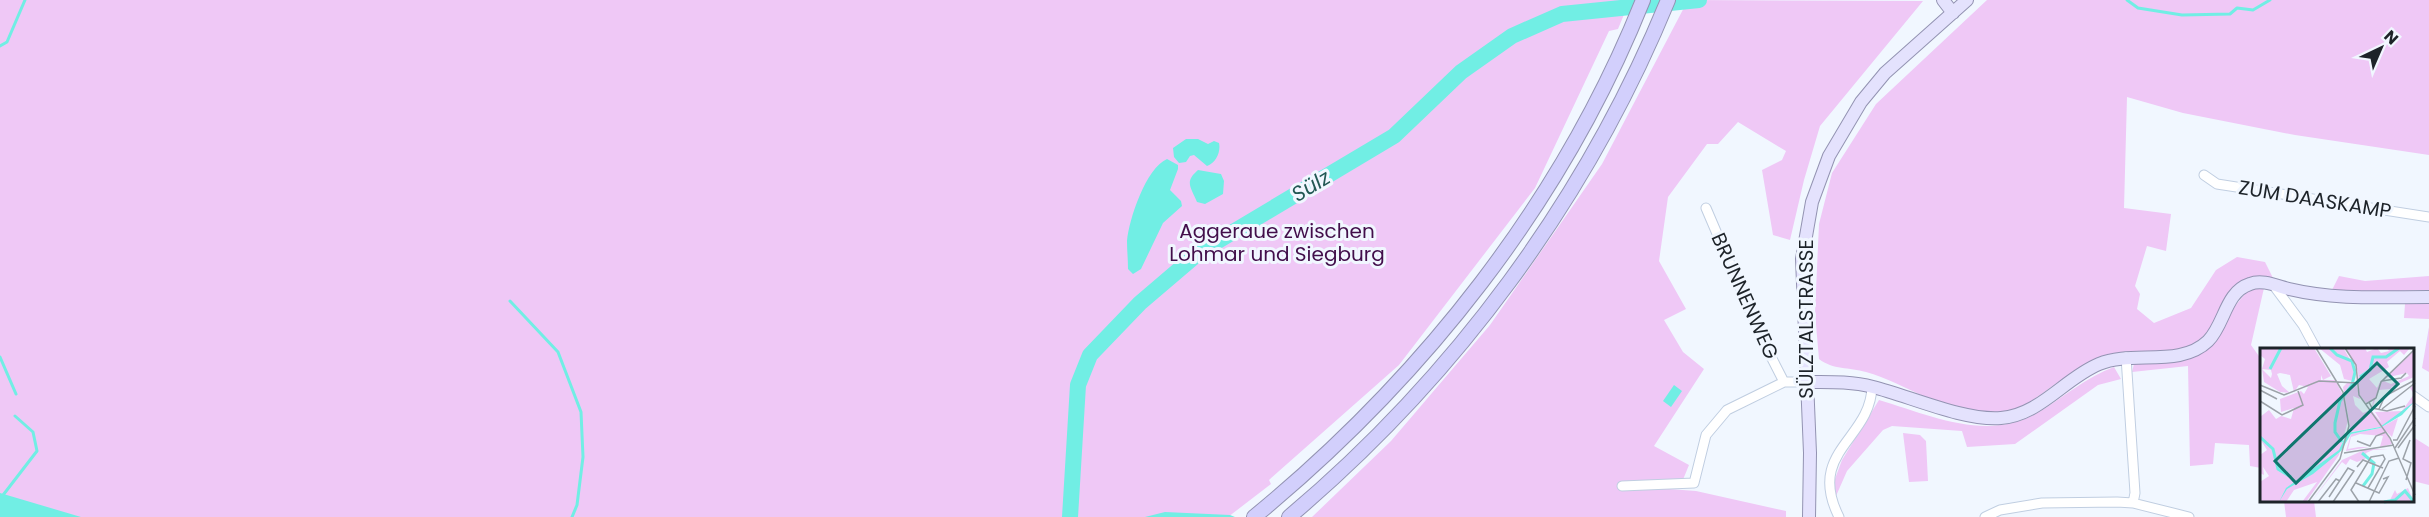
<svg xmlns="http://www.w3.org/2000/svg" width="2429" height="517" font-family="Poppins,sans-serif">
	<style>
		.green { fill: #efc8f6 }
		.water { fill: #71eee4 }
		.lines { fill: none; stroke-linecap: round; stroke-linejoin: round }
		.stream { stroke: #71eee4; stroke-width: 3 }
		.river { stroke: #71eee4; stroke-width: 16 }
		.minor-casing { stroke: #c0cee1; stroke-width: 11 }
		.major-casing { stroke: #9393b2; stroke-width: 14 }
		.highway-casing { stroke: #9393b2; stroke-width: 16 }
		.minor { stroke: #fff; stroke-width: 9 }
		.major { stroke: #e4e2fd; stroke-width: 12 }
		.highway { stroke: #d2cffc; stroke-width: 14 }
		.labels { text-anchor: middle; stroke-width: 6; stroke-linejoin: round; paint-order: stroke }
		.street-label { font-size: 20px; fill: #1d2329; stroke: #f1f7ff }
		.park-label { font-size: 20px; fill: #420e4b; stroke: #f1f7ff }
		.water-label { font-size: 21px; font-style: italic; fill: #225854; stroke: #f1f7ff }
		.inset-river { fill: none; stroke: #71eee4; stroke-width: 3 }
		.inset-road { fill: none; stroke: #9ca2a9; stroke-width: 1.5 }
		.view { fill: #0f766e; fill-opacity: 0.15; stroke: #0f766e; stroke-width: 3 }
		.inset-edge { fill: none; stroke: #1d2329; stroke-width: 3 }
	</style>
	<rect width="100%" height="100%" fill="#f1f7ff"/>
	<!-- green -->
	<path class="green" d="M0,0H1630L1618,29L1609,31L1535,188L1399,365L1269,480L1271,484L1228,517H0Z
		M1688,0L1923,1L1820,126L1804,180L1790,240L1773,235L1762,170L1782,160L1786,151L1738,122L1718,144H1707L1668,197L1659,261L1686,309L1664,320L1683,352L1704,369L1654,446L1689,465L1682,482L1629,486L1696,491L1786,511V517H1312L1391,441L1490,325L1602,164Z
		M1987,0H2429V155L2295,135L2183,113L2127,97L2124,208L2171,214L2166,251L2147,246L2135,286L2140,294L2137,309L2154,323L2191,308L2216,270L2237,257L2265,262L2274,280C2215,266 2231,326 2191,345C2164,358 2130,360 2102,365C2095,367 2086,367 2079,370C2053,381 2034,406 2005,412C1956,422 1911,385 1866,372C1849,367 1833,370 1819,359L1815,313L1819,224L1832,173L1876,104Z
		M2339,276L2365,281L2429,276V290L2364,292L2332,290Z
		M2264,288L2251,345L2261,359V468L2250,466L2249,445L2215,443L2213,464L2190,466L2188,366L2132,372L2134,364L2175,359L2222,330L2235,306L2249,289Z
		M2429,302V319L2404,318L2405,304Z
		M2429,327V372L2422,368Z
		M2114,367L2121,379L2098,385L2015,444L1967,447L1962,431L1892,426L1883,430L1847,471L1836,496L1832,487L1842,460L1879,400C1930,415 1988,443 2039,412C2064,397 2086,377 2114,367Z
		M1903,433L1920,435L1926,441L1928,481L1909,482Z
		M2413,437L2429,447V485L2413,481Z
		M2284,501H2314L2316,517H2286Z"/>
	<!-- water -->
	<path class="water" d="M1186,139H1198L1208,144L1214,141L1219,143C1221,152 1216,163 1207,166L1194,155L1190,156L1186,162L1179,163L1174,157L1173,148Z
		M1167,159L1178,165V169L1170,190L1181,201L1182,206L1163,223L1141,269L1133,274L1128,269C1128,260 1127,250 1127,241C1129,219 1146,168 1167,159Z
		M1198,170L1221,174L1224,181L1223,194L1205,204L1197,202C1191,187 1184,182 1198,170Z
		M1674,385L1682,391L1671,407L1663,401Z
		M0,493L81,517H0Z
		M1165,512L1230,515L1235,517H1145Z"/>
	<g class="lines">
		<!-- stream -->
		<path class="stream" d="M2127,0L2138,8L2182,15L2230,14L2237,8L2253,10L2270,0
			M0,46L7,42L25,0
			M510,301L558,352L581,412L583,457L577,505L572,517
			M0,357L16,394
			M0,499L37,451L33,432L15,416"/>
		<!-- river -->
		<path class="river" d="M1070,517L1078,385L1090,355L1140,303L1201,251L1394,136L1461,72L1512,36L1562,14L1699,0"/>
		<!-- minor casing -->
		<g class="minor-casing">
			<path id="minor" d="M2204,175L2217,184L2429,217
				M1706,208L1763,341L1784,382
				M2274,286L2303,325L2316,349
				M2126,357L2135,493L2133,503
				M2412,395L2429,407
				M1622,486L1694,483L1706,435L1727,410L1784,382H1806
				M1839,517C1806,451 1871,440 1872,386
				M1985,517L2000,510L2042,503L2117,502L2133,503L2189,517"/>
		</g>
		<!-- major casing -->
		<g class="major-casing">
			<path id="major" d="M1943,0L1953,13
				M1806,382C1828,382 1851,381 1873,387C1909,396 1964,421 2001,418C2040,415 2065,378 2099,364C2132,350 2180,368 2208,341C2225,324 2225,292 2250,284C2262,279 2277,286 2289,289C2335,300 2382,297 2429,297
				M1809,517L1810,453L1802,259L1812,202L1829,156L1861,102L1885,73L1967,0"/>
		</g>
		<!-- highway casing -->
		<g class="highway-casing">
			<path id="highway" d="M1254,517C1422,379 1562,203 1643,0
				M1289,517C1454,378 1586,200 1668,0"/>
		</g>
		<!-- minor -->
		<use href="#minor" class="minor"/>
		<!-- major -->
		<use href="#major" class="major"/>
		<!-- highway -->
		<use href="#highway" class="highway"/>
	</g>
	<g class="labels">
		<!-- street labels -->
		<g class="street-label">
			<text transform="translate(2315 199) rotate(9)" y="7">ZUM DAASKAMP</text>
			<text transform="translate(1745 296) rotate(66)" y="7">BRUNNENWEG</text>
			<text transform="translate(1806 319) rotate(-90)" y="7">SÜLZTALSTRASSE</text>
		</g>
		<!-- park labels -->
		<g class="park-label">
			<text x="1277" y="238">Aggeraue zwischen<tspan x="1277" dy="23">Lohmar und Siegburg</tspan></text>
		</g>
		<!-- water labels -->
		<g class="water-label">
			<text transform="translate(1311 186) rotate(-31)" y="7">Sülz</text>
		</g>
	</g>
	<!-- overview -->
	<g transform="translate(2260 348)">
		<rect width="154" height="154" fill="#f1f7ff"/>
		<path d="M0,0H54L71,28L63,32L61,27V32H75L84,49L88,72L79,107L46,154H42L57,134L34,142L26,154H0V134L9,128L3,119L4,127L0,125V107L7,102L0,91V69L9,62L16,71L21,68L31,71L34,60L21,64L20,51L41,43L44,46L48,39L39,37L34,44L30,27L20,25L17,26L22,38L30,45L20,44L4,34L2,21L11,30L12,26L11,22L2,21L5,11L0,7ZM59,0H70L78,8L71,0L84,1L96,22V33L95,22L92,33L84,31L80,17ZM86,0H105L107,4L117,0L121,5L129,3L127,0H150L144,7L140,3L127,14L129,19L109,31L117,40L121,32L131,36L149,28L147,25L124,30L154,2V29L131,39L135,45L130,41L119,42L112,60L113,52L106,55L99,46L98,23ZM88,34L96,35L100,51L93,48L95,57L103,65L111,62L122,75L115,64L142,63L154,46L150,40L154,36V54L143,65L120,79L91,84L83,39ZM138,70L132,89L126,83L132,96L120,99L123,88L100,86L91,89L88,101L99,99H109L86,103L91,86L120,80ZM106,101H128L113,102L106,105L107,110L97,114L90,111L86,117L82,114L51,154L82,112ZM148,140L154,154H123L130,152L135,142L137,146Z" fill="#efc8f6"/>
		<path d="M154,54L142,67L120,80L91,86L81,103L53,126L27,141L19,154L26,140L79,102L87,85L120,79Z" fill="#71eee4"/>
		<path class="inset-river" d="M70,0L77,7L92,13L95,24L92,37L80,53L75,75V84L82,94M10,21L21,0M100,29L110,22L113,9H126L139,0M0,89L13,101L18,121L31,129M102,105L114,115L112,126L103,138M124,154L135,152L145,143L154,154"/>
		<path class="inset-road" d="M85,0L96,17L99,47L130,90L155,147M122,33L141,30L146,25M0,37L24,47L59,33L97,35M0,42L17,51M0,53L22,67L43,57L38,43M109,54L112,60L127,63L145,58M106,56L116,50L121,34L155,1M119,61L125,48L155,32M122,61L155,35M133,92H137L155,58M97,93L110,98L116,88L126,84M135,100L155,70M138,100L155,77M84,105L134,97M97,119L103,112L123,120M146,132L151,115L143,111L150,92M96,135L119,145L128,129L123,131M69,149L88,120L94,123L73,154M48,154L80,111L89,78L83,44L56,0M58,154L76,131L80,133M99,154L91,142L111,109L123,107L125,111L108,140M109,154L129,113L139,110"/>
		<path class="view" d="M117,15L138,36L36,135L15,113Z"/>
		<rect width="154" height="154" class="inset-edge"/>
	</g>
	<!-- north arrow -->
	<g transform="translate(2381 48) rotate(44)" stroke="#f1f7ff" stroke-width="4.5" paint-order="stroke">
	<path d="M0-4.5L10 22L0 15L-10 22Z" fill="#1d2329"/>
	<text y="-9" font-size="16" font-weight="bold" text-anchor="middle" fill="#1d2329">N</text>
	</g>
</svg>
